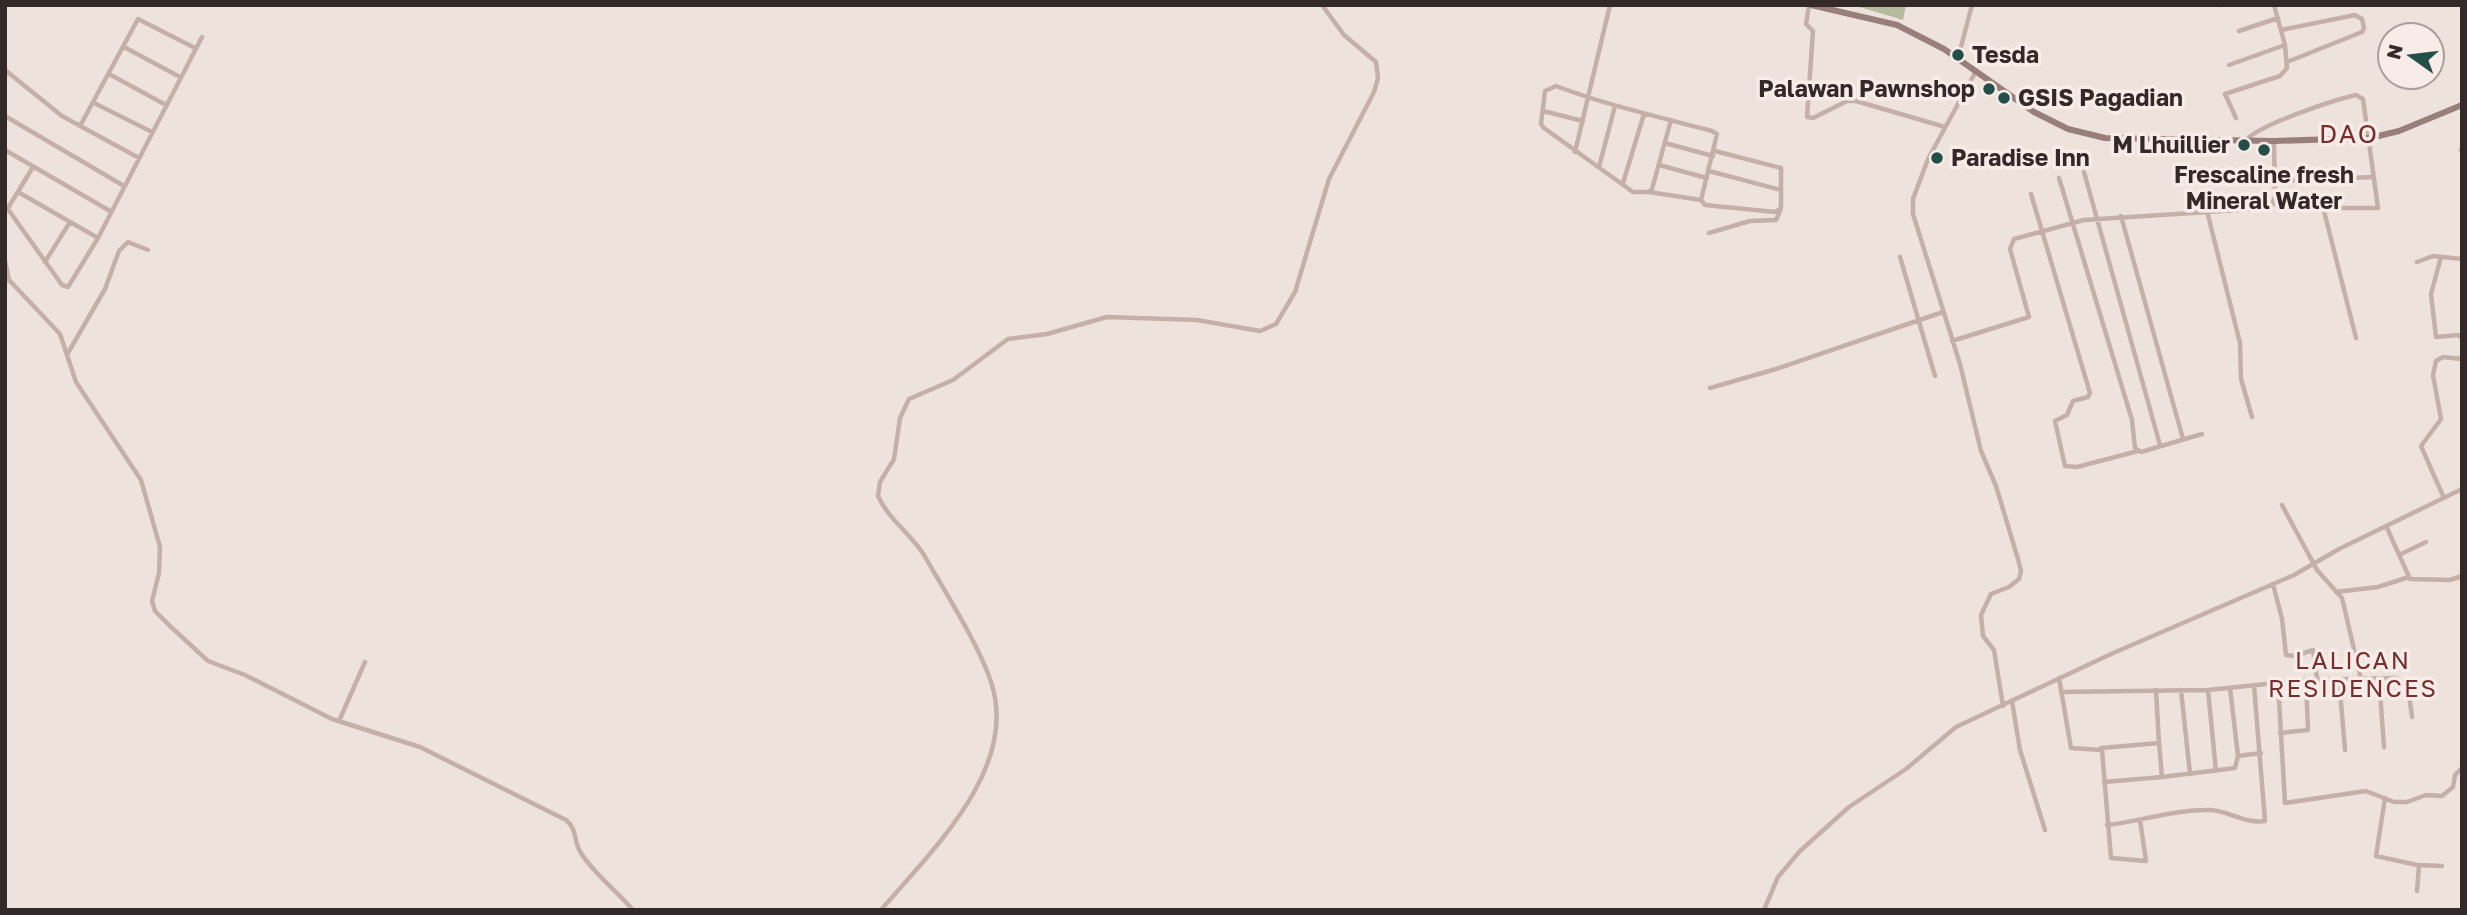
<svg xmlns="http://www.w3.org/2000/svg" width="2467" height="915" font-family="'Golos Text',sans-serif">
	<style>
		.green { fill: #b7bb9e }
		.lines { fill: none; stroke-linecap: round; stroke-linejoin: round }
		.street { stroke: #c5b0a9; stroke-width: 4.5 }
		.secondary { stroke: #987f7b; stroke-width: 6 }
		.poi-dot { fill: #234f48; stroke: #f7ece7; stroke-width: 2.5 }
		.labels { text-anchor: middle; stroke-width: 7; stroke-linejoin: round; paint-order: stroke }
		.poi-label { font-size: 23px; font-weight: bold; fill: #332928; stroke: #f7ece7; text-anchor: start }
		.neighbourhood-label { font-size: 24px; letter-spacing: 2px; fill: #772e2c; stroke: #f7ece7 }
		.quarter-label { font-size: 26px; letter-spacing: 2px; fill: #772e2c; stroke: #f7ece7 }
	</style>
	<rect width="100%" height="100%" fill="#eee2dc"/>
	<!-- green -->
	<path class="green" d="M1853,5H1906L1903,20Z"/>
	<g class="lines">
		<!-- street -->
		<path class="street" d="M1809,5L1806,24L1813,31L1807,117L1813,118L1847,101H1856L1945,127
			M2219,5H2220
			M2281,30L2355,15L2362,19L2364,28L2362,32L2287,62
			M2239,31L2278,18
			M124,47L180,77
			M1958,58L1972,5
			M2229,65L2285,45
			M5,70L62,116L139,158
			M1976,71L1928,159L1913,199V214L1960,364L1981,451L1996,486L2018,559L2021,571L2019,579L2009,587L1991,594L1981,615L1983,636L1994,650L2003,706
			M109,74L166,105
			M94,103L152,132
			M1543,111L1583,121
			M5,116L124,186
			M2236,118L2225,94L2280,76L2287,68L2285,45L2274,5
			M80,126L138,19L195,48
			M2245,141C2258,125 2334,100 2356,95L2363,99L2378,208H2281L2274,203
			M1665,143L1713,156
			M5,150L110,211
			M2461,150L2462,149
			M1575,152L1610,5
			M1659,165L1707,178
			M1599,167L1615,106
			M1709,171L1781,190
			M2084,172L2160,445
			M2059,178L2132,420L2135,448L2141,452L2202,434
			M2276,181L2374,177
			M1623,183L1644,114
			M18,192L98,238
			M1649,192L1701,200L1717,134L1712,131C1659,117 1606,105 1556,86L1545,91L1541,124L1544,128L1633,192H1649L1652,189L1671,120
			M2031,194L2090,393L2088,397L2073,401L2067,415L2055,421L2065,466L2077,467L2138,451
			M1701,200L1705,205L1775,212L1781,208V168L1715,151
			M5,205L62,285L68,287L98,238L202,37
			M2323,207L2356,338
			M8,208L33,167
			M2207,211L2240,343L2241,379L2252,417
			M2121,216L2183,439
			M1709,233L1750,221L1776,220L1780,211
			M1900,257L1935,376
			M2441,257L2431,294L2436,337L2458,335L2462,338
			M5,261L9,280L60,334L76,382L141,480L160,547L159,573L152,601L155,611L170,626L208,661L245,675L332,719L420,747L566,820C578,830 573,841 581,853C594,874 617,891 633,910
			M45,262L70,222
			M2417,262L2433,256L2462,259
			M1952,341L2029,317L2010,249L2014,239L2084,220L2270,208L2275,197L2274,141
			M68,353L105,289L119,251L128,242L148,250
			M1710,388L1776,369L1943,312
			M2444,498L2421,446L2441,419L2433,375L2436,361L2443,357L2462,359
			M2282,505L2317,570L2342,598L2361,679
			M2387,528L2410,579L2450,580L2462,576
			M2399,555L2426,542
			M2273,584L2282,619L2286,655L2295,656L2313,650L2317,679
			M2336,592L2378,587L2409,577
			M2059,678L2071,748L2102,750L2111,858L2146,861L2140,820
			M2379,678L2384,747
			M2339,679L2345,750
			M2278,682L2285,803L2366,791L2394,802H2407L2426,795L2442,796L2453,787L2455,775L2462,768
			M2181,690L2190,774
			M2208,690L2216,771
			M2061,692L2208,690L2306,680L2396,678L2408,687L2412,717
			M2012,701L2020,750L2045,830
			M339,721L365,662
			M2280,733L2308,730L2306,680
			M2159,743L2162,777L2235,768L2238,756L2230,688
			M2101,748L2159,743L2156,690
			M2238,756L2261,753
			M2104,782L2162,777
			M2385,798L2376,856L2417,865L2442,866
			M2107,825C2142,821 2175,809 2211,810C2229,811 2245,824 2265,821L2254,685
			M2417,891L2419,865
			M881,910C931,851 1020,768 991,682C979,645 944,590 924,555C911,534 889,520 878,496L880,482L894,459L900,418L909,399L953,380L1008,339L1047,334L1107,317L1197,320L1260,331L1276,324L1295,292L1329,179L1374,92L1378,78L1376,62L1344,35L1322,5
			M1764,910L1778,877L1800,851L1849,807L1906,769L1956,727L2111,654L2294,575L2339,549L2462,489"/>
		<!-- secondary -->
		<path class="secondary" d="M1811,5L1897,25L1944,49L2034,112L2068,129L2105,138L2274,141L2370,138L2399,131L2462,105"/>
	</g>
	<!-- markers -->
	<g class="poi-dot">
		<circle cx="1958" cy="55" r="7"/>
		<circle cx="1989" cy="89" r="7"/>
		<circle cx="2004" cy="98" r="7"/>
		<circle cx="2244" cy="145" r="7"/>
		<circle cx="2264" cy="150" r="7"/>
		<circle cx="1937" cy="158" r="7"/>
	</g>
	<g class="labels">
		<!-- poi labels -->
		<g class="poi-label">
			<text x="1972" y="63">Tesda</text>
			<text x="1975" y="97" text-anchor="end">Palawan Pawnshop</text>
			<text x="2018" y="106">GSIS Pagadian</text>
			<text x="2230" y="153" text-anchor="end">M Lhuillier</text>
			<text x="1951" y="166">Paradise Inn</text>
			<text x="2264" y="183" text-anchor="middle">Frescaline fresh<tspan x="2264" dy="26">Mineral Water</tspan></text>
		</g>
		<!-- neighbourhood labels -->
		<g class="neighbourhood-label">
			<text x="2353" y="669">LALICAN<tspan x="2353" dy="28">RESIDENCES</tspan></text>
		</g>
		<!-- quarter labels -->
		<g class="quarter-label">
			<text x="2349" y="143">DAO</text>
		</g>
	</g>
	<!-- border -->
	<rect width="2467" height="915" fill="none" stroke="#332928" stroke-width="14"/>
	<!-- north arrow -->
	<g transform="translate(2411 56) rotate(284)"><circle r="33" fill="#f7ece7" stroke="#a99e9b" stroke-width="2"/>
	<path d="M0-5L12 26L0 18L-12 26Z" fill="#234f48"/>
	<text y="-10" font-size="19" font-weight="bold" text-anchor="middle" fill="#332928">N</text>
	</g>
</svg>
